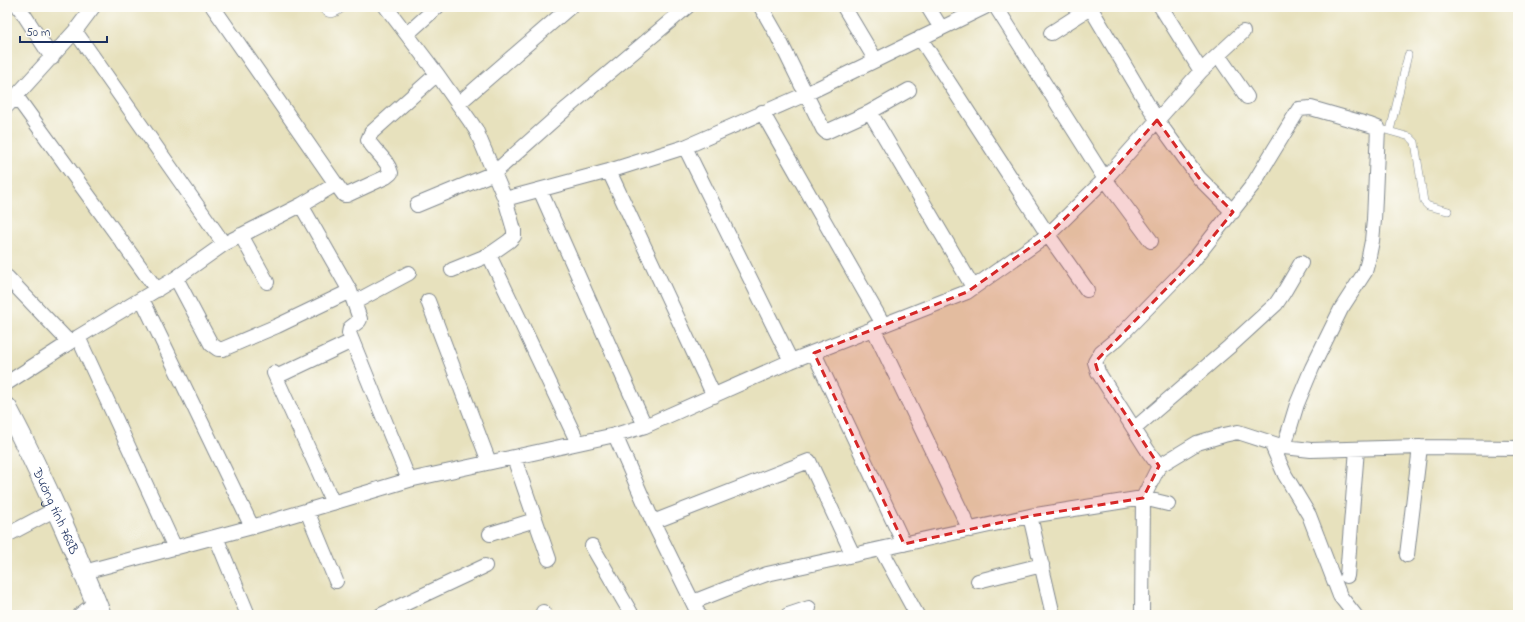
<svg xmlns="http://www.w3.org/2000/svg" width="1525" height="622" font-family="'Indie Flower',sans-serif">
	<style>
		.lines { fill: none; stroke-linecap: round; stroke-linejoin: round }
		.lane-casing { stroke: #81888e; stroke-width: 8 }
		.street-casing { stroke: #81888e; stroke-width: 16 }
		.secondary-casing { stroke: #81888e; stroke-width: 22 }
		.lane { stroke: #fff; stroke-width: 7 }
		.street { stroke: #fff; stroke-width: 14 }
		.secondary { stroke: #fff; stroke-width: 20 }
		.marked { fill: #d62828; fill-opacity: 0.2; stroke: #d62828; stroke-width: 3; stroke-dasharray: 8 5; stroke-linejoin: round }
		.labels { text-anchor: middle; stroke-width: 3.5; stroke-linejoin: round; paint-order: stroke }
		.street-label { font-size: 14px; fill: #1b2f5e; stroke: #fdfcf7 }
	</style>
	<rect width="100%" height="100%" fill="#fdfcf7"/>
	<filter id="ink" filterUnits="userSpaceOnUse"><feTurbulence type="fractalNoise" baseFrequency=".025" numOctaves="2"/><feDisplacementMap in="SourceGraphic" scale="8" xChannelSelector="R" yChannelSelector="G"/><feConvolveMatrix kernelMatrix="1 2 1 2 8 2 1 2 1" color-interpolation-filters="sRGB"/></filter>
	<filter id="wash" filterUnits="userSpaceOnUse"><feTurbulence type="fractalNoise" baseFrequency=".012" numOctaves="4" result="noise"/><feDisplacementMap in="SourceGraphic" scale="16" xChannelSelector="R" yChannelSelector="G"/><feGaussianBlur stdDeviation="0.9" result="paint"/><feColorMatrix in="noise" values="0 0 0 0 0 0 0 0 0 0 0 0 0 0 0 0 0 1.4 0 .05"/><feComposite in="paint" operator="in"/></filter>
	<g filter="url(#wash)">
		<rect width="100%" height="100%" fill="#e7e1bd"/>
	</g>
	<g filter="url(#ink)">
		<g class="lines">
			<!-- lane casing -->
			<g class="lane-casing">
				<path id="lane" d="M321,7C329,18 335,14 344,7
					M1378,128L1410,137L1415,142L1424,202L1428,206L1448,211
					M1390,131L1408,55"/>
			</g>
			<!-- street casing -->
			<g class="street-casing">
				<path id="street" d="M19,7L52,58
					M213,7L336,184
					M386,7L437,74L470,121L476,130L505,199L514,230V236L509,241L489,255L578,443
					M761,7L777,35L823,129L826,132L870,112L909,90
					M844,7L875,59
					M928,7L941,28
					M996,7L1105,179L1151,241
					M1090,7L1157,120L1199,178L1233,212
					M1161,7L1201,71
					M75,31L224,244
					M1051,33L1090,8
					M407,34L437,7
					M920,38L1048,235L1087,290
					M1218,55L1247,97
					M16,96L157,290
					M458,104L570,7
					M7,106L75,31L93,7
					M762,112L883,324
					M870,112L973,287
					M685,147L791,361
					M609,171L714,396
					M540,190L645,426
					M505,199L609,171L685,147L806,94L985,7
					M301,205L350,291L360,319L359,321L350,328L349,333L409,480
					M417,205L494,173L567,108L687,7
					M241,235L267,282
					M452,270L489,255
					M7,277L69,342
					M176,278L211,344L218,349H223L277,326L350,291
					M142,299L252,527
					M428,301L489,462
					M355,302L409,273
					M873,328L970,530
					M78,337L175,548
					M814,353L904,544
					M274,373L333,503
					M276,377L352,341
					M7,383L78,337L176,278L224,244L301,205L336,184L344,195H347L386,177L391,173C388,160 374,151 368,140L371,133L437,74
					M1134,429L1229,347L1276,304L1284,292L1301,263
					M615,435L653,522L699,615
					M1271,443L1285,475L1309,515L1340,596L1355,615
					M514,458L549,559
					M1159,466L1197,443L1224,435L1238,432L1284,447L1311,450L1420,447L1518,448
					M307,511L336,581
					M1030,516L1053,615
					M653,522L809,461L853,555
					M490,534L535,520
					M7,535L56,509
					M216,537L248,615
					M592,546L632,615
					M881,549L917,615
					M1407,555L1420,447
					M84,572L252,527L409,480L615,435L645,426L791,361L967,292L1048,235L1105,179L1201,71L1243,32
					M1347,576L1357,449
					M978,581L1042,565
					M693,602L736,585L767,574L1030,516L1143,498L1168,504
					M543,612L544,615
					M80,615L96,602
					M381,615L485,566
					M788,615L809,608
					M1142,615L1143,498L1159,466L1148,451L1098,372L1095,362L1101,352L1118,338L1193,261L1252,186L1299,109L1311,108L1370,125L1378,128L1374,220L1372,241L1368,261L1365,272L1341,309L1312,368L1297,404L1284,447"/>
			</g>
			<!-- secondary casing -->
			<g class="secondary-casing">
				<g id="secondary">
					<path id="s1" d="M7,408C42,475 73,545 101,615"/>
				</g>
			</g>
			<!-- lane -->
			<use href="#lane" class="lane"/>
			<!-- street -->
			<use href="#street" class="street"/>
			<!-- secondary -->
			<use href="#secondary" class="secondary"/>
		</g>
	</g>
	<!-- marked area -->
	<path class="marked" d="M1157,120L1199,178L1233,212L1193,261L1095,362L1098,372L1159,466L1143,498L1030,516L904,544L814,353L967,292L1048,235L1105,179Z"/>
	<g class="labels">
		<!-- street labels -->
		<g class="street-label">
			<text dy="5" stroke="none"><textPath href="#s1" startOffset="114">Đường tỉnh 768B</textPath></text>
		</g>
	</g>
	<!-- margin -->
	<rect width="1525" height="622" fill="none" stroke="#fdfcf7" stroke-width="24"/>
	<!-- scale -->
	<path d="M20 36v6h87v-6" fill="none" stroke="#1b2f5e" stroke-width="2"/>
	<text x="26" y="36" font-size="12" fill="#1b2f5e" stroke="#fdfcf7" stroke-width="3" paint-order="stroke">50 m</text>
</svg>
